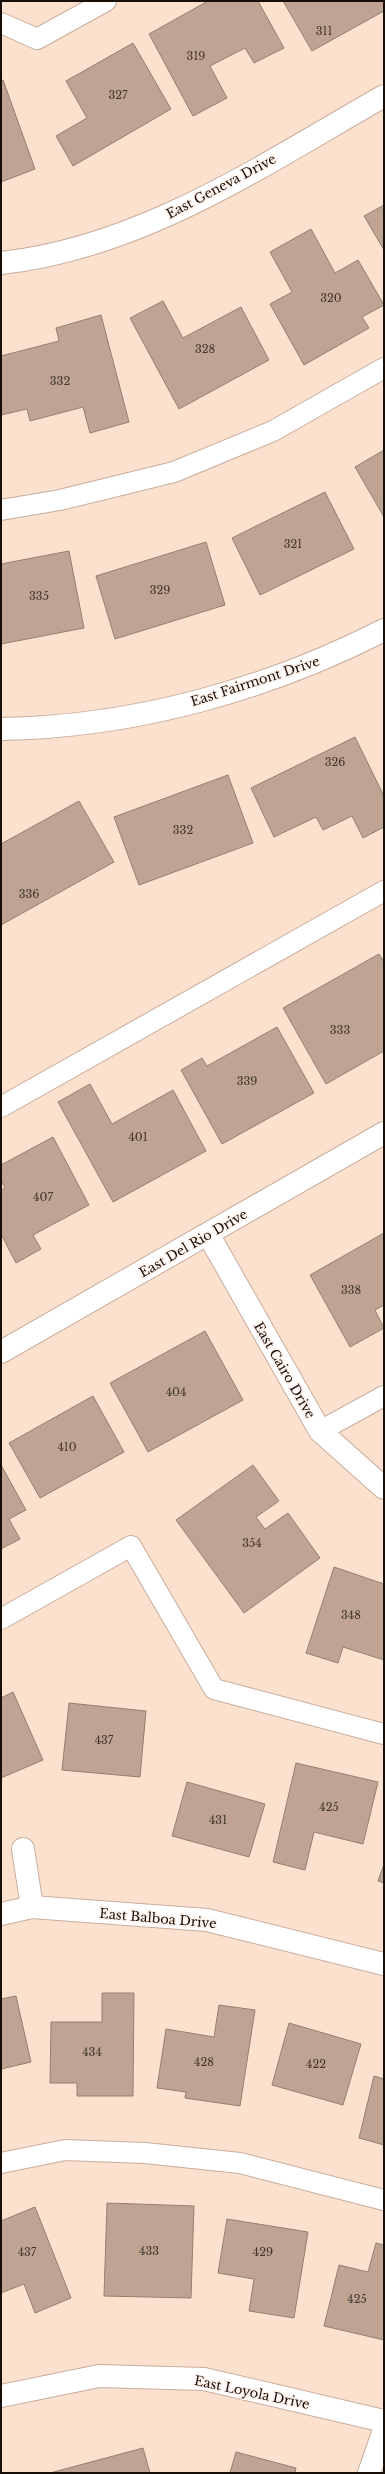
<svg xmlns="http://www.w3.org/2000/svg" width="385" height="2474" font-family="'Libre Baskerville',serif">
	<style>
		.building { fill: #bfa494; stroke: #987e6e }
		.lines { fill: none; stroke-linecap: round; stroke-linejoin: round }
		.lane-casing { stroke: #c8ad9c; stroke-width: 22 }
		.street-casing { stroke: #c8ad9c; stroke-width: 24 }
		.lane { stroke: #fff; stroke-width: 20 }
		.street { stroke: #fff; stroke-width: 22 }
		.labels { text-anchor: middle; stroke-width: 3; stroke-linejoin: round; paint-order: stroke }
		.number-label { font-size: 11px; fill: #41342b }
		.street-label { font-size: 13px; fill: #170e08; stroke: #fef2eb }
	</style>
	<rect width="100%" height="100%" fill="#fde1cf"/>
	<!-- building -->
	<path class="building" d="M208,1H258L284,48L254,63L245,48L210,66L227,98L193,116L149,34Z
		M283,1H384V11L312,51Z
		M133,43L171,109L73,166L56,136L87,118L66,81Z
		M3,80L35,169L1,182V81Z
		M384,205V250L364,216Z
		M311,229L335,273L358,260L384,305L362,317L369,328L304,365L270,304L292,292L270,252Z
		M163,301L183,338L241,307L269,360L179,409L130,318Z
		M101,315L129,422L90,433L83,407L30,421L27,409L1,415V356L59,341L56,328Z
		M384,450V517L355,467Z
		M325,492L354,549L260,595L232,538Z
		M206,542L225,605L115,639L96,576Z
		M69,551L84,628L1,644V564Z
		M355,737L384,796V827L363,838L352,816L323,830L316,817L274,837L251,788Z
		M228,775L253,843L139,885L114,817Z
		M79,801L114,862L1,925V844Z
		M379,954L384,962V1051L326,1084L283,1008Z
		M277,1027L314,1093L222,1144L181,1070L202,1058L207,1066Z
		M90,1084L112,1124L173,1090L206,1151L113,1202L58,1102Z
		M53,1137L89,1205L33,1235L41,1249L16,1263L1,1234V1190L5,1188L1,1180V1165Z
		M384,1233V1305L375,1310L384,1328L350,1347L310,1275Z
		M205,1331L243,1400L148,1452L110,1383Z
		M93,1396L124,1452L40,1498L9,1443Z
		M1,1465L26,1510L9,1519L20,1539L1,1549Z
		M253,1465L279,1501L256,1517L265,1529L288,1513L320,1558L244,1613L176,1520Z
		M334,1567L384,1584V1660L343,1647L338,1663L306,1653Z
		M13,1692L43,1760L1,1778V1698Z
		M69,1703L146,1711L140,1777L62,1770Z
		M296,1763L378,1782L363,1844L314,1832L305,1870L273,1862Z
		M187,1782L265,1804L249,1857L172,1836Z
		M384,1864V1883L378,1881Z
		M102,1993H134L133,2096H77V2083H50L51,2022H102Z
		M16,1996L31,2062L1,2069V1999Z
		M219,2005L255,2010L240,2106L185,2098L186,2092L157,2088L166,2029L214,2037Z
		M289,2023L361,2044L343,2105L272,2085Z
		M374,2076L384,2079V2145L359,2138Z
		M107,2203L194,2206L191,2298L104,2296Z
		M35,2207L71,2298L35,2313L24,2284L1,2293V2221Z
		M227,2219L308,2232L294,2318L249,2311L254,2279L218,2273Z
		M376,2243L384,2245V2340L324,2326L339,2265L368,2272Z
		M143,2448L150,2473H50Z
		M236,2452L296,2468L295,2473H230Z"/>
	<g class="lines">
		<!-- lane casing -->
		<g class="lane-casing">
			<path id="lane" d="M1,23L37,39L106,1
				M1,510L60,500L174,472L273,431L384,368
				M1,1107L384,891
				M320,1431L384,1396
				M1,1619L131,1546L214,1689L384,1734
				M1,2163L65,2150L145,2153L240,2163L384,2200"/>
		</g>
		<!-- street casing -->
		<g class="street-casing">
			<path id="street" d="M1,263C142,248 264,164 384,96
				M1,729C133,727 267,690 384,630
				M208,1234L320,1431L384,1488
				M1,1352L384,1133
				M23,1849L32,1907
				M1,1914L32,1907L207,1920L384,1964
				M1,2396L99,2376L204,2379L384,2421
				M369,2473L384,2430"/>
		</g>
		<!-- lane -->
		<use href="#lane" class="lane"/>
		<!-- street -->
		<use href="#street" class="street"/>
	</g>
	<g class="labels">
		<!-- number labels -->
		<g class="number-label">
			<text x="324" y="35">311</text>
			<text x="196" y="60">319</text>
			<text x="118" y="99">327</text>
			<text x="331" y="302">320</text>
			<text x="205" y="353">328</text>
			<text x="60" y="385">332</text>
			<text x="293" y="548">321</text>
			<text x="160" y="594">329</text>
			<text x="39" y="600">335</text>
			<text x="335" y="766">326</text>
			<text x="183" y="834">332</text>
			<text x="29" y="898">336</text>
			<text x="340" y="1034">333</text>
			<text x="247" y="1085">339</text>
			<text x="138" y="1141">401</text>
			<text x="43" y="1201">407</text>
			<text x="351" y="1294">338</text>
			<text x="176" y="1396">404</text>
			<text x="67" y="1451">410</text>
			<text x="252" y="1547">354</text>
			<text x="351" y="1619">348</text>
			<text x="104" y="1744">437</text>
			<text x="329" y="1811">425</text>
			<text x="218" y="1824">431</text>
			<text x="92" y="2056">434</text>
			<text x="204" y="2066">428</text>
			<text x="316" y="2068">422</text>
			<text x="149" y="2255">433</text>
			<text x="27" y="2256">437</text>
			<text x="263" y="2256">429</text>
			<text x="357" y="2303">425</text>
		</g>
		<!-- street labels -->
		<g class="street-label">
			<text transform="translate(221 186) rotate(-28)" y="5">East Geneva Drive</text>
			<text transform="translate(255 681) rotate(-18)" y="5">East Fairmont Drive</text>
			<text transform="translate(193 1243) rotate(-30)" y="5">East Del Rio Drive</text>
			<text transform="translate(285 1370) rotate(60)" y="5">East Cairo Drive</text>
			<text transform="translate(158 1918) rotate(5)" y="5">East Balboa Drive</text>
			<text transform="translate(252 2392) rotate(12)" y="5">East Loyola Drive</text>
		</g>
	</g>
	<!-- border -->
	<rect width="385" height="2474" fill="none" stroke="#170e08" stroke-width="4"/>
</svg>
